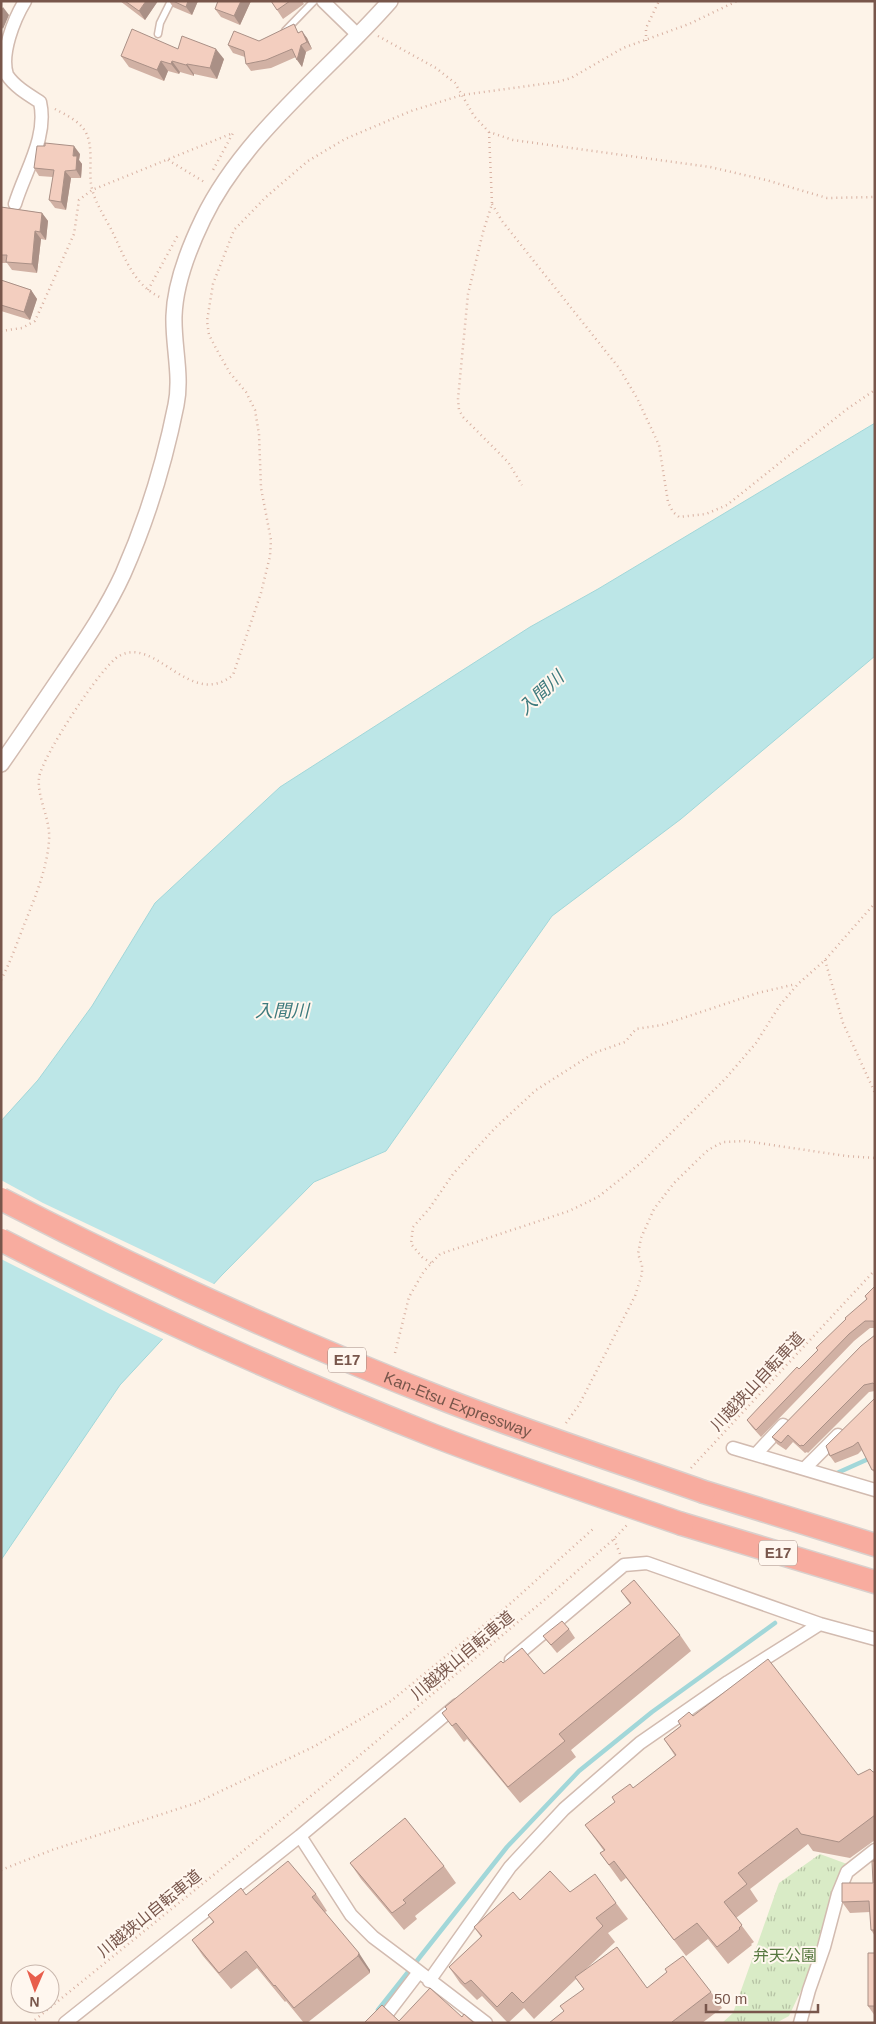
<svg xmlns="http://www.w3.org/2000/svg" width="876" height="2024" font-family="Helvetica,'Noto Sans JP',sans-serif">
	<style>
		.park { fill: url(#park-tufts) }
		.water { fill: #bce6e7; stroke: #a2d7d9 }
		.pier { fill: #fdf3e8 }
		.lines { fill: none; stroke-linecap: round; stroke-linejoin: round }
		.stream { stroke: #a2d7d9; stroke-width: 4.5 }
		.service-casing { stroke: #d2bbb0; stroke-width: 9 }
		.minor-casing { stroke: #d2bbb0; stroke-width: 15 }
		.tertiary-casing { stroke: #d2bbb0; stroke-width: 18 }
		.motorway-casing { stroke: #d9d0cd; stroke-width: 25 }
		.path { stroke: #d8b1a2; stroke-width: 2.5; stroke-dasharray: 1 4; stroke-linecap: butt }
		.service { stroke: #fff; stroke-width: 6 }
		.minor { stroke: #fff; stroke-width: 12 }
		.tertiary { stroke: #fff; stroke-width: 15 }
		.motorway { stroke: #f8ac9f; stroke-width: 22 }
		.motorway-bridge-casing { stroke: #d9d0cd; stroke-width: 25; stroke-linecap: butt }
		.motorway-bridge { stroke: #f8ac9f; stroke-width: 22 }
		.wall { fill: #d1b1a4 }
		.shaded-wall { fill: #aa9086 }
		.building { fill: #f3cebf; stroke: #aa9086 }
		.labels { text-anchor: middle; stroke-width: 4; stroke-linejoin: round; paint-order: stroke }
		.shield { fill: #fff7ef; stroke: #a0867c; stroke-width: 1 }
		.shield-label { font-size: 15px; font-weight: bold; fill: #78564b }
		.street-label { font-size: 16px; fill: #78564b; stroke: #fff7ef }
		.park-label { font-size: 16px; fill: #577840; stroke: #fff7ef }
		.water-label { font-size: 18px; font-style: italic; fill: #3e7a7d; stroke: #fff7ef }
	</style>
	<defs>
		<pattern id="park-tufts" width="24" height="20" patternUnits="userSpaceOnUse" patternTransform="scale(1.25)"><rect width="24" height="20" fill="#d9ebc6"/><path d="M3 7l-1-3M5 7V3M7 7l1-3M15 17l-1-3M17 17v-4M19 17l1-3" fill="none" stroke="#b5c1a3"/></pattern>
	</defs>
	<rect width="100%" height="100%" fill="#fdf3e8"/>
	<!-- park -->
	<path class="park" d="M820,1854L847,1864L829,1904L813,1965L789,2016L776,2023H722L733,2013L779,1883Z"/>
	<!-- water -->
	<path class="water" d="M875,423V656L681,819L552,916L386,1151L314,1182L222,1275L120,1385L1,1560V1121L38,1080L92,1006L155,903L280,787L530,627L598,589Z"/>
	<!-- pier -->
	<path class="pier" d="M1,1180L43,1203L216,1285L165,1340L108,1313L1,1259Z"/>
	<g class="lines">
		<!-- stream -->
		<path class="stream" d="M837,1473L875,1456
			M378,2010L507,1847L579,1771L652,1712L775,1623"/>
		<!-- service casing -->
		<g class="service-casing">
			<path id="service" d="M285,31L314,1
				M158,34L160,23L171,1"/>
		</g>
		<!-- minor casing -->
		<g class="minor-casing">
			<path id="minor" d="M323,1L359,36
				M15,204C25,171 48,137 40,102C29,95 15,87 7,75C0,54 14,19 25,1
				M733,1448L875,1490
				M756,1454L783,1425
				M804,1469L838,1435
				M511,1660L624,1565L647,1563L820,1624L875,1639
				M300,1836L351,1915L373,1937L405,1961L486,2023
				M429,1981L510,1867L564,1809L640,1743L728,1682L820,1624
				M65,2023L300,1836L457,1705
				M380,2023L419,1972
				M800,2023L809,1990L824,1947L838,1894L847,1872L875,1850"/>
		</g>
		<!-- tertiary casing -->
		<g class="tertiary-casing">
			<path id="tertiary" d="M1,764C22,734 43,703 64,672C85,641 107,609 123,574C146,522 165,460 176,405C182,376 173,345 174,316C175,283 189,248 203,219C244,134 329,71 390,1"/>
		</g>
		<!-- motorway casing -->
		<g class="motorway-casing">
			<path id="motorway" d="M704,1492L875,1545
				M682,1524L875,1582"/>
		</g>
		<!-- path -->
		<path class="path" d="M378,36L436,68L455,83L474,116L489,132L513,140L710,167L766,180L827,198L875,197
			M646,41V28L659,1
			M55,109C66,115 82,122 87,135C93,149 89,169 91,184C94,201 103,214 111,229C124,255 133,286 162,298
			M489,132L492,204L483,232L468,294L458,399L459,410L463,417L508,462L522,485
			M168,160L206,183
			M492,204L502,221L619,368L637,398L659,445L668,502L673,512L679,517L706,514L727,505L847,409L875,390
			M148,290L178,235
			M1,331L22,328L35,321L74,234L79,200L92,190L233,133L212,172
			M825,960L843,1023L875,1093
			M1,980C11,961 18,940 26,920C36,895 47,868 49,841C51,819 37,799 39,778C41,758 102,665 119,656C156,635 190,710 233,675L261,593L270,556L271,540L261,488L259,434L255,410L246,392L230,373L218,352L209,335L207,321L213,284L234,230L266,197L308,161L345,139L411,111L462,95L557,82L571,78L623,48L689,24L737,1
			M431,1263L422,1257L411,1244L413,1227L429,1209L453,1174L495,1128L536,1090L594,1053L625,1042L636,1029L662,1025L758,993L796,984
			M395,1353L409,1297L424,1271L440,1254L569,1211L598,1197L642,1162L726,1078L756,1043L780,1005L798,984L825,960L875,903
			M566,1423L579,1405L635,1296L642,1274V1265L638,1254L641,1238L654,1209L674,1183L708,1150L723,1142L745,1141L846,1156L875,1158
			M691,1468L875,1270
			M614,1539L620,1554
			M1,1870L52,1850L196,1803L315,1746L391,1701L511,1603L593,1529
			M31,2023L328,1782L543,1601L614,1539L627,1525"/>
		<!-- service -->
		<use href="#service" class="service"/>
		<!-- minor -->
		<use href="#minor" class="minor"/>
		<!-- tertiary -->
		<use href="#tertiary" class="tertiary"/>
		<!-- motorway -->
		<use href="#motorway" class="motorway"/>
		<!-- motorway-bridge casing -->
		<g class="motorway-bridge-casing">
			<g id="motorway-bridge">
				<path id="s1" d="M1,1199C146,1274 296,1342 448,1401C533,1434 619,1462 704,1492"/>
				<path d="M1,1240C141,1312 286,1377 432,1435C514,1467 598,1495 682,1524"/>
			</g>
		</g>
		<!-- motorway-bridge -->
		<use href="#motorway-bridge" class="motorway-bridge"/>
	</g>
	<!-- wall -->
	<path class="wall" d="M120,1H158L145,20Z
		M169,1H198L192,15L173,7Z
		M218,1H251L240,25L221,17L215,9Z
		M271,1H302L304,4L283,19Z
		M300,32L307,38L312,49L306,52L302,67L296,57L271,68L251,71L246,64L245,57L233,53L228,45L259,41Z
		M178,49L224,59L217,79L194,74V76L180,72L179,74L168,71L164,81L129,67L121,56Z
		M80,154L79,160L82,164L81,178H71L66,210L55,208L49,200L53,177L39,176L34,168Z
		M1,207L42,213L48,221L46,240L41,239L37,273L12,270L7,263H1Z
		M1,280L31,290L37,299L30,320L1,311Z
		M875,1286V1328H870L854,1341L761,1437L752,1427L747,1420L799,1369L867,1299L865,1296Z
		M875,1335V1391L869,1392L808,1453L807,1452L805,1453L793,1442L786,1450L777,1444L772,1437Z
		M875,1398V1474L862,1450L858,1454L835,1463L830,1456Z
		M621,1591L680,1635L691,1651L571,1750L576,1757L520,1803L467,1739L464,1742L442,1713L503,1663L544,1674L630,1604Z
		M569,1629L575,1638L557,1653L543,1636Z
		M693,1716L858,1775L875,1772V1840L850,1858L813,1851L808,1844L750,1889L758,1901L736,1918L754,1942L751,1944L752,1945L728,1964L708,1939L686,1956L626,1878L621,1882L600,1853L604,1851L585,1825L675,1756L664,1739Z
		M875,1861V1936L871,1930L870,1912L850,1913L842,1902L873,1883Z
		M350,1863L444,1866L456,1883L415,1916L417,1919L404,1930L361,1879Z
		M570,1892L616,1903L628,1919L608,1933L615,1942L586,1969L647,1988L711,1992L722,2008L702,2023H549L564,2012L584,1989L576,1979L534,2019L524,2008L508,2023L482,1996L477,2000L460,1983L449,1967L481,1937L474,1927L520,1900Z
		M316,1894L327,1911L325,1912L370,1970V1973L307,2023H304L286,2001L285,2002L257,1968L231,1989L203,1956L192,1940L213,1922L208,1915L246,1895Z
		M875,1953V2016L868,2006Z"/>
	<!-- shaded-wall -->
	<path class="shaded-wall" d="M146,1H158L145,20L139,11Z
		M188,1H198L192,15L186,7Z
		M241,1H251L240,25L234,16Z
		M3,7L9,15L3,29L1,26V10Z
		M302,31L307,38L312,49L307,42Z
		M301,45L306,52L302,67L297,60Z
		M216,49L224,59L217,79L210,68Z
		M161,61L168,71L164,81L157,70Z
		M172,61L180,72L179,74L171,64Z
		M187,64L194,74V76L186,65Z
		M74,146L80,154L79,160L82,164L81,178L76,170L73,156Z
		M65,171L71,178L66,210L61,202Z
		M42,213L48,221L46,240L40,232Z
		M35,231L41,239L37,273L32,264Z
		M31,290L37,299L30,320L24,312Z
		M359,1953L370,1970V1973L358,1956Z"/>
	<!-- building -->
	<path class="building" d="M125,1H146L139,11Z
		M173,1H188L186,7Z
		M218,1H241L234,16L215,9Z
		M271,1H290L277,10Z
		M294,24L298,33L302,31L307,42L301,45L297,60L292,49L266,60L246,64L244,51L228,45L234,31L259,41Z
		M132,29L178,49L182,36L216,49L210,68L187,64L186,65L172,61L171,64L161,61L157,70L121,56Z
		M45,143L74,146L73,156H77L76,170L65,171L61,202L49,200L54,170L34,168L37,146H45Z
		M1,207L42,213L40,232L35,231L32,264L6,262L7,255H1Z
		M1,280L31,290L24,312L1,305Z
		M875,1286V1322L873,1321H865L849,1334L756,1430L747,1420L797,1367L799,1369L818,1350L816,1348L846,1319L845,1318L867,1299L865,1296Z
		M875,1335V1385L873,1383L864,1385L803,1446L802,1445L800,1446L788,1435L781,1443L772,1437L861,1346Z
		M875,1398V1470H872L858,1442L853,1446L830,1456L826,1446Z
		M634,1580L680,1635L559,1734L565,1741L508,1787L456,1723L452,1726L442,1713L447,1709L445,1707L501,1661L503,1663L522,1648L544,1674L631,1603L621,1591Z
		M562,1621L569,1629L551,1645L543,1636Z
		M768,1659L858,1775L870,1769L873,1772H875V1815L839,1842L801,1834L797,1828L738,1873L747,1884L724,1902L742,1925L739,1928L740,1929L717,1947L697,1923L674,1940L614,1861L609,1865L600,1853L605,1850L585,1825L615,1802L612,1797L630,1784L633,1788L676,1755L664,1739L681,1726L678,1721L689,1712L693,1716Z
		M405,1818L444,1866L403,1900L406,1903L392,1913L350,1863Z
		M288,1861L316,1894L312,1897L359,1953L358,1956L294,2008L275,1985L274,1986L246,1951L219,1973L192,1940L214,1922L208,1915L241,1888L246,1895Z
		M872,1861H875V1930H871L869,1901L842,1902V1883H873Z
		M550,1871L570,1892L595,1874L616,1903L596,1918L603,1926L523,2003L512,1992L497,2007L471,1980L465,1984L449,1967L482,1936L474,1927L485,1917L513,1892L520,1900Z
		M617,1947L647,1988L667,1972L665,1969L683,1956L711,1992L672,2022V2023H549L564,2011L560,2006L584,1989L575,1977Z
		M868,1953H875V2006H868Z
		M430,1988L462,2017L464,2014L474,2023H364L382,2005L399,2021Z"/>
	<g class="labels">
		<!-- shield labels -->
		<g class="shield">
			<rect x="328" y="1347.5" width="38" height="25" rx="4"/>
			<rect x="759" y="1540.5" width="38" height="25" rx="4"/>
		</g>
		<g class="shield-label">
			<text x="347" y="1365">E17</text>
			<text x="778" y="1558">E17</text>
		</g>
		<!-- street labels -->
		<g class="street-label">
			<text transform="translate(757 1381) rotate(-47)" y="6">川越狭山自転車道</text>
			<text dy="6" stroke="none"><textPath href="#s1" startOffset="501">Kan-Etsu Expressway</textPath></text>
			<text transform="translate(462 1655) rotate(-40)" y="6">川越狭山自転車道</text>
			<text transform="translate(149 1913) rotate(-39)" y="6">川越狭山自転車道</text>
		</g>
		<!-- park labels -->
		<g class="park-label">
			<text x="785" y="1961">弁天公園</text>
		</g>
		<!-- water labels -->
		<g class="water-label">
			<text transform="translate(541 693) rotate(-43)" y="6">入間川</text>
			<text x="282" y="1017">入間川</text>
		</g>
	</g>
	<!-- border -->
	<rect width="876" height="2024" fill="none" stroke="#78564b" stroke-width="5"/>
	<!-- north arrow -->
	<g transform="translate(35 1989) rotate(182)"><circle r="24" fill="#fff7ef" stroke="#c9b7ad"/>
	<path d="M0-4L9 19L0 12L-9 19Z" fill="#e85e4c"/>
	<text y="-8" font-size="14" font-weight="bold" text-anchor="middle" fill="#78564b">N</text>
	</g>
	<!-- scale -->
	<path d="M706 2004v8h112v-8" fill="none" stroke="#78564b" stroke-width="2.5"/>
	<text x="714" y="2004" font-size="15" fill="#78564b" stroke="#fff7ef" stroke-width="4" paint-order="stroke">50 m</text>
</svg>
